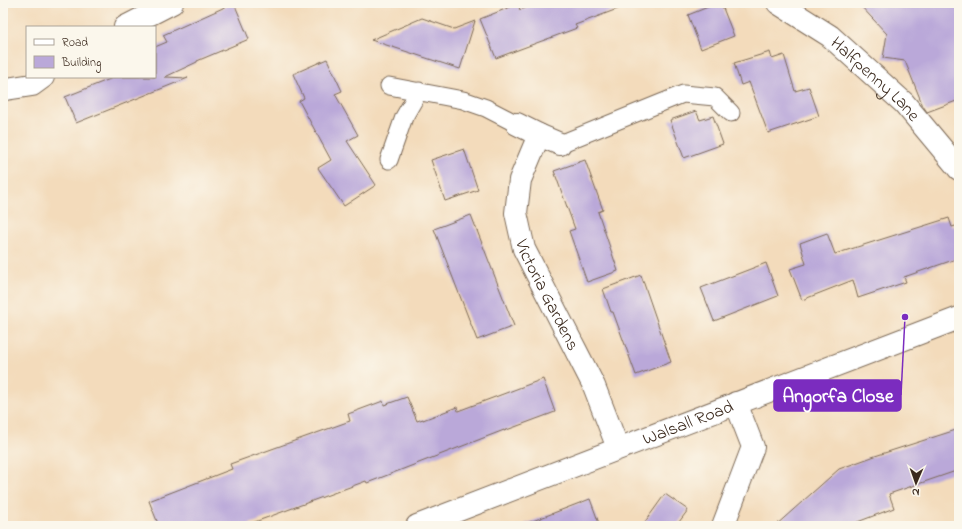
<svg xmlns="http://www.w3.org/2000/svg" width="962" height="529" font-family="'Indie Flower',sans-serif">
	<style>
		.building { fill: #baa8d9 }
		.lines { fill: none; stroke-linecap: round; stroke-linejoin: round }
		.service-casing { stroke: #7b6855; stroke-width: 19 }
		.minor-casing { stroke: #7b6855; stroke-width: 24 }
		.tertiary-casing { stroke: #7b6855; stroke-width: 24 }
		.service { stroke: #fff; stroke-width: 17 }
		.minor { stroke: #fff; stroke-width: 22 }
		.tertiary { stroke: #fff; stroke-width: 22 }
		.labels { text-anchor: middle; stroke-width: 4; stroke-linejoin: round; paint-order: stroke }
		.street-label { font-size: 18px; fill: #3b2a1e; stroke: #fbf7ec }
		.leader { fill: none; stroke: #7b2cbf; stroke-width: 1.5 }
		.callout-dot { fill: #7b2cbf; stroke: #fbf7ec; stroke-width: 1.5 }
		.callout { fill: #7b2cbf; stroke: #7b2cbf; stroke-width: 1.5 }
		.callout-label { font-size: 19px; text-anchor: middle; font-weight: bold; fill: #fff }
	</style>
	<rect width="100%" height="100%" fill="#fbf7ec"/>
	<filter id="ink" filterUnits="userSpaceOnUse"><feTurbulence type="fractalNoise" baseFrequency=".025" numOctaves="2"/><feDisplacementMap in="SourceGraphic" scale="8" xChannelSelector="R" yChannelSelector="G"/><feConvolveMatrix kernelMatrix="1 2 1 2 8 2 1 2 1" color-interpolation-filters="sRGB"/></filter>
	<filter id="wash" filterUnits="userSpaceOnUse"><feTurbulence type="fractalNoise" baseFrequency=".012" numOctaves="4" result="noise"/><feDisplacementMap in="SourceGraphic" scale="16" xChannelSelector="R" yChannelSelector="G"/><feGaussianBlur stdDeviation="0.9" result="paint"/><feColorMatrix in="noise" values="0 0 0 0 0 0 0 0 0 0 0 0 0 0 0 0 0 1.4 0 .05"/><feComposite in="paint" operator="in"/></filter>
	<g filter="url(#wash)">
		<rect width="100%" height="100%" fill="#f3dbbb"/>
		<g id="blocks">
			<!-- building -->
			<path class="building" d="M234,3L249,39L197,61V62L165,77L188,78L76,123L65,97L115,77H155V47L167,42L163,35Z
				M538,3H628V5L575,25L577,28L496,58L480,19L518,4L520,10Z
				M718,3H721L734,36L701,49L688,15Z
				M858,3H959V100L927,112L923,106L905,61L883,58L887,34Z
				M422,18L454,29L475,21L460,69L371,40Z
				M770,52L772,59L784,55L795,91L809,87L819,116L768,133L749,82L741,85L734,63Z
				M327,59L342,91L335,94L358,135L347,141L376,185L344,206L318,168L331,160L299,101L304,98L293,74Z
				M696,111L700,120L713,116L723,144L684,158L670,120Z
				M464,149L478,190L445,201L431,160Z
				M585,160L603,210L598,212L618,271L587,282L569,231L575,229L554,171Z
				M471,215L514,326L477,340L434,229Z
				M949,218L952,227L959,225V258L904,277L906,282L858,298L853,280L802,300L790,269L806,264L800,243L827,233L835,254Z
				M766,263L778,296L714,321L701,288Z
				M641,275L671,362L636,375L613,312H611L603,289Z
				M543,379L555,412L504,431V430L367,483L366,481L244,526H159L149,501L232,469L230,464L350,421L348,414L383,401L384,405L407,397L417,421L423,419V420L457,407L458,411Z
				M959,429V470L889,494L894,508L847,526H775L839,469L875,456Z
				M665,494L688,510L676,526H642Z
				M590,499L600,526H525V524Z"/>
		</g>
	</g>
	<g filter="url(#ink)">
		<use href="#blocks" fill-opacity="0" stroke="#7b6855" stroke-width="1"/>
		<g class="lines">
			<!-- service casing -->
			<g class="service-casing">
				<path id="service" d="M389,86L463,100L486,108L517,124
					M560,144L683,94L715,97L731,113
					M389,160L404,117L419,91"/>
			</g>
			<!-- minor casing -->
			<g class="minor-casing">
				<g id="minor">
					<path id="s1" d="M778,3L830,36L904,103L959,169"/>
					<path d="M125,27L172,3"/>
					<path d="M3,88L6,89L32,85L43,77"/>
					<path d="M517,124L539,135"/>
					<path id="s2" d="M560,144L539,135L520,180L516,213L524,249L594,386L618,448"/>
					<path d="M723,526L753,447L736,403"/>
				</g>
			</g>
			<!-- tertiary casing -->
			<g class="tertiary-casing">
				<g id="tertiary">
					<path id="s3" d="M417,526L959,318"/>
				</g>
			</g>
			<!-- service -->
			<use href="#service" class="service"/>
			<!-- minor -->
			<use href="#minor" class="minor"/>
			<!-- tertiary -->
			<use href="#tertiary" class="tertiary"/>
		</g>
	</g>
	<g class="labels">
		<!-- street labels -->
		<g class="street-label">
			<text dy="6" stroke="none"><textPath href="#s1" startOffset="124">Halfpenny Lane</textPath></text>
			<text dy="6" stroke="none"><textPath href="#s2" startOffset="193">Victoria Gardens</textPath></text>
			<text dy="6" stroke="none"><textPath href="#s3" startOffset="290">Walsall Road</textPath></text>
		</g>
	</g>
	<!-- callouts -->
	<path class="leader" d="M905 317L901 395"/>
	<circle class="callout-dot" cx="905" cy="317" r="4"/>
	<rect class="callout" x="774" y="380" width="127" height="31" rx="4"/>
	<g class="callout-label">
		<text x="838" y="402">Angorfa Close</text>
	</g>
	<!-- margin -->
	<rect width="962" height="529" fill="none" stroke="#fbf7ec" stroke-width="16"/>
	<!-- legend -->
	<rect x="26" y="26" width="130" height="52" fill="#fbf7ec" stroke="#aea59a"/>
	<rect x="34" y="39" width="20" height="6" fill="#ffffff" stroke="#aea59a"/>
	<text x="62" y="46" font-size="12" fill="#3b2a1e">Road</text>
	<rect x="34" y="56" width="20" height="12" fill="#baa8d9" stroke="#aea59a"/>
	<text x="62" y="66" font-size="12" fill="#3b2a1e">Building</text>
	<!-- north arrow -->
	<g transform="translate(916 483) rotate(182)" stroke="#fbf7ec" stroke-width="3" paint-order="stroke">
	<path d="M0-3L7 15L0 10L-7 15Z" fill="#3b2a1e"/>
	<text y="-6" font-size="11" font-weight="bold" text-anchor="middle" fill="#3b2a1e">N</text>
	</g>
</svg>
